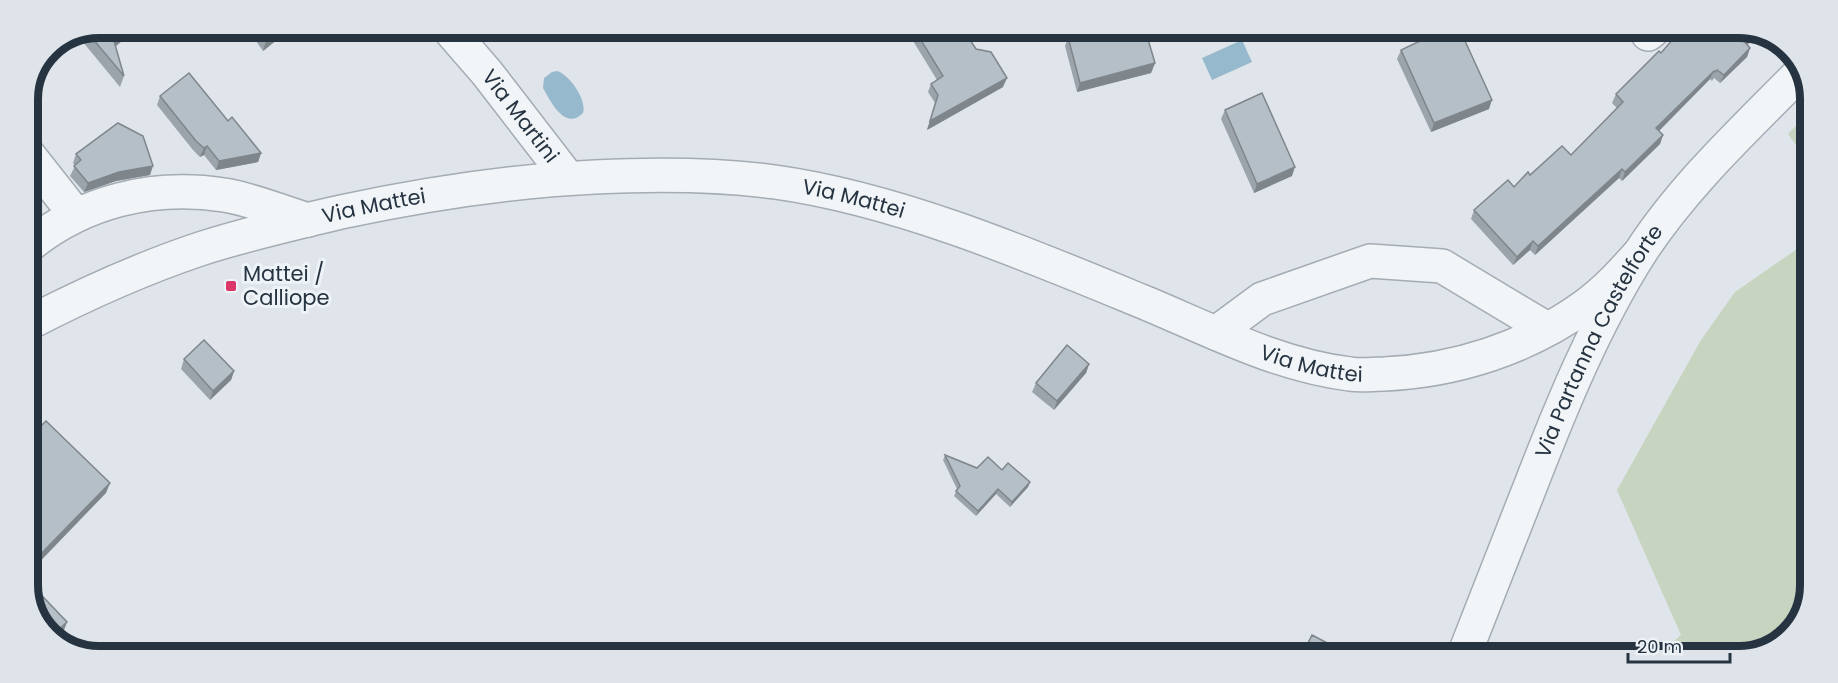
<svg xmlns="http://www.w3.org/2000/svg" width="1838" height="683" font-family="Poppins,sans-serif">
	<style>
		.green { fill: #c7d4bf }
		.water { fill: #96b9cd }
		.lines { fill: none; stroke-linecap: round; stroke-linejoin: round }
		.minor-casing { stroke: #a4acb4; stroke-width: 36 }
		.minor { stroke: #f2f5f7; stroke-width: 33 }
		.wall { fill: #9ca4ab }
		.shaded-wall { fill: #7f868b }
		.building { fill: #b5bfc7; stroke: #7f868b; stroke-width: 1.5 }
		.poi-dot { fill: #db3768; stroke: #eef3f7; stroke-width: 2 }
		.labels { text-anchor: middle; stroke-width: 6; stroke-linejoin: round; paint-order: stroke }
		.street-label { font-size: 21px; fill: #263442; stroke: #eef3f7 }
		.poi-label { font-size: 21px; fill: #263442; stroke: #eef3f7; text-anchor: start }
		.rim { fill: none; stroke: #263442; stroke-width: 8 }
	</style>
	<rect width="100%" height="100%" fill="#dfe5ea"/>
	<!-- green -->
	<path class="green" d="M1811,110L1810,164L1788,134Z
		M1810,240L1807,608L1780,644L1740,656H1657L1681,635L1617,490L1701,340L1735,292Z"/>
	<!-- water -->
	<path class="water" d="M1242,40L1252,62L1212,80L1202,58Z
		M557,71C570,75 587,100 583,113C565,131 551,102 543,88L544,78L552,72Z"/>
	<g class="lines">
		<!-- minor casing -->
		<g class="minor-casing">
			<g id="minor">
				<path id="s1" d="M448,28L487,73L568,178"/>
				<path d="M1648,34L1652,31"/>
				<path d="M27,153L75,214"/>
				<path d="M27,247C83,201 153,184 224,195C251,199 281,212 308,220"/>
				<path id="s2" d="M27,324C83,295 140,269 200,249C246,234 294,223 341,212C425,194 509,181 595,177C655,174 715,174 775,182C897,199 1027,254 1141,301C1209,329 1276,365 1350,374C1361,376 1373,374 1384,374C1455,371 1527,348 1585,306C1606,291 1623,272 1640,253"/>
				<path d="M1216,333L1262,299L1370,261L1442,266L1547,329"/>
				<path id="s3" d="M1464,655C1486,599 1508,543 1530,487C1561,407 1594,326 1640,253C1684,185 1746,128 1802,71"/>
			</g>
		</g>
		<!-- minor -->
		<use href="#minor" class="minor"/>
	</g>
	<!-- wall -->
	<path class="wall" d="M98,27L115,47L124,76L120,87L78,36Z
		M149,27H192L158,38Z
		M246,27H293L263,51Z
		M913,29H963L976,49L1003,87L927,130L935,103L928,92L931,84L937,80L910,36Z
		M1680,31H1763L1747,45L1750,48L1747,57L1720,83L1714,78L1712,81L1710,79L1659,131L1663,135L1660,144L1622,181L1619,178L1535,255L1530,250L1513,265L1471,219L1474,210L1514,187L1530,175L1571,155L1617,108L1612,103L1616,94L1661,53Z
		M1068,37L1155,63L1151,73L1077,92L1065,46Z
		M1401,50L1489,109L1431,132L1397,59Z
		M160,96L228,121L261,153L258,162L216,170L204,155L200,157L193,150L157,105Z
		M1225,110L1292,176L1254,193L1221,119Z
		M76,154L150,175L116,181L84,192L70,176L75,166L73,163Z
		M184,359L234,371L231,380L210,400L181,369Z
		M1089,364L1086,373L1054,410L1032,392L1036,383Z
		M945,455L977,468L1002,470L1030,482L1028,487L1010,507L996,494L976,516L954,496L957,489L943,460Z"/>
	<!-- shaded-wall -->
	<path class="shaded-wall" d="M130,27H139L110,51L114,41Z
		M162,27H192L158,38Z
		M284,27H293L263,51L266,41Z
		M1756,31H1763L1741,50L1744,41Z
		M1750,48L1747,57L1720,83L1724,75Z
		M1155,63L1151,73L1077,92L1080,83Z
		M1714,71L1710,79L1653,137L1656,128Z
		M1007,78L1003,87L927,130L930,121Z
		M1492,100L1489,109L1431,132L1434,123Z
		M1663,135L1660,144L1622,181L1625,172Z
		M207,146L204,155L200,157L204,148Z
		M261,153L258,162L216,170L219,161Z
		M153,166L150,175L116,181L84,192L88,183L119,172Z
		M1295,167L1292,176L1254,193L1257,184Z
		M1622,169L1619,178L1535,255L1538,246Z
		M1533,241L1530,250L1513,265L1517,257Z
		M1089,364L1086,373L1054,410L1057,401Z
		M234,371L231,380L210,400L213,391Z
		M1030,482L1028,487L1010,507L1012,502Z
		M110,483L106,493L27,575V568Z
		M998,489L996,494L976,516L978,511Z
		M67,622L63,633L57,639L54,634Z"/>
	<!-- building -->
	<path class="building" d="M98,27H130L114,41L124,76L87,32Z
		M257,27H284L266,41Z
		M914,29H963L976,49L991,52L1007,78L930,121L938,95L931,84L943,76Z
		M1096,29H1145L1155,63L1080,83L1068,37Z
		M1443,30H1460L1492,100L1434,123L1401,50Z
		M1680,31H1756L1744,41L1750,48L1724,75L1717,70L1715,72L1714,71L1656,128L1663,135L1625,172L1622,169L1538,246L1533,241L1517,257L1474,210L1508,180L1514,187L1528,172L1530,175L1562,146L1571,155L1623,102L1616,94L1659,51L1661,53Z
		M189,73L228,121L232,117L261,153L219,161L207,146L204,148L196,141L160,96Z
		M1262,93L1295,167L1257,184L1225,110Z
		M118,123L143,136L153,166L119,172L88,183L74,166L81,160L76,154Z
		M204,340L234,371L213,391L184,359Z
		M1067,345L1089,364L1057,401L1036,383Z
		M46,421L110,483L27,568V440Z
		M945,455L977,468L988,457L1002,470L1008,463L1030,482L1012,502L998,489L978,511L956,491L960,486Z
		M27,580L67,622L54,634L64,644L42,628L27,590Z
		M1312,635L1350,655H1302Z"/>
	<!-- markers -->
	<rect class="poi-dot" x="225" y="280" width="12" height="12" rx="3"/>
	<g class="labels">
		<!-- street labels -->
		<g class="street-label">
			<text dy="7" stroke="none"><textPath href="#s1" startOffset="114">Via Martini</textPath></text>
			<text dy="7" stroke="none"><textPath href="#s2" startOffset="852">Via Mattei</textPath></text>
			<text dy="7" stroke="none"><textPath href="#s2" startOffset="368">Via Mattei</textPath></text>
			<text dy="7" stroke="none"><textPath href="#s3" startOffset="342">Via Partanna Castelforte</textPath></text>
			<text dy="7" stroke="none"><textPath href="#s2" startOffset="1340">Via Mattei</textPath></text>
		</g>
		<!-- poi labels -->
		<g class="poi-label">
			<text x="243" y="281">Mattei /<tspan x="243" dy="24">Calliope</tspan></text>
		</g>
	</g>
	<!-- crop -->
	<path d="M0 0H1838V683H0ZM99 38H1739A61 61 0 0 1 1800 99V585A61 61 0 0 1 1739 646H99A61 61 0 0 1 38 585V99A61 61 0 0 1 99 38Z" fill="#dee4e9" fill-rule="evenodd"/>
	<path class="rim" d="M99 38H1739A61 61 0 0 1 1800 99V585A61 61 0 0 1 1739 646H99A61 61 0 0 1 38 585V99A61 61 0 0 1 99 38Z"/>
	<!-- scale -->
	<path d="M1628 653v9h102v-9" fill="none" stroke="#263442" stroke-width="3"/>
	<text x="1637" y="653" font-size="18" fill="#263442" stroke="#eef3f7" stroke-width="4.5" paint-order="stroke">20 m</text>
</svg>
